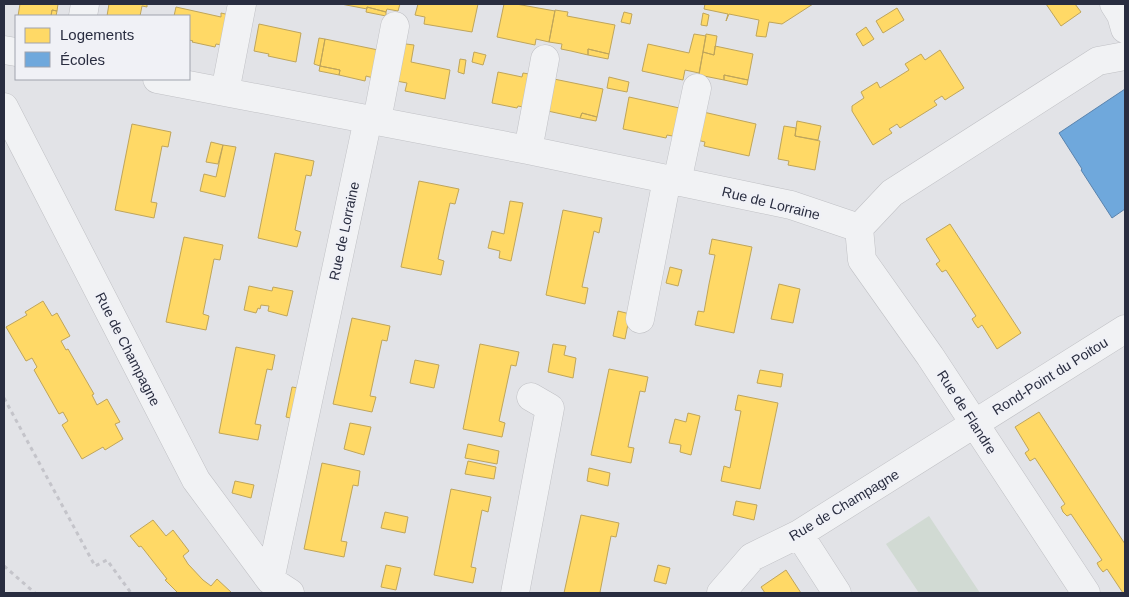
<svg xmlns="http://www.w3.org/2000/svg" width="1129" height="597" font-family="Arial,sans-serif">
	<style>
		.green { fill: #d1dad3 }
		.homes { fill: #ffd966; stroke: #bfa55b }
		.schools { fill: #6fa8dc; stroke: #5a83ad }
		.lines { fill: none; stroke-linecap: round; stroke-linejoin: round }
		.minor-casing { stroke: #c0c1c5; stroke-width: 29 }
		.path { stroke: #c4c4ca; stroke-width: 3; stroke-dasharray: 4 4; stroke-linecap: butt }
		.minor { stroke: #f1f2f4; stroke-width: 28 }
		.labels { text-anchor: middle; stroke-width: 5; stroke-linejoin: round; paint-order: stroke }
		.street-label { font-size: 14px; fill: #292d40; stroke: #f0f1f6 }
	</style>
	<rect width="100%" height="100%" fill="#e2e3e7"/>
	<!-- green -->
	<path class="green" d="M929,516L980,593H919L886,544Z"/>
	<!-- homes -->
	<path class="homes" d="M20,4H58L57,11L52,10L51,16H18Z
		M109,4H147V7L142,6L140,16H107Z
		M341,4H400L398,11L387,9L386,12L367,7V9Z
		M418,4H478L472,32L424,24L425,17L415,15Z
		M504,4H516L555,11L549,42L536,39L535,45L497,37Z
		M705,4H813L782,24L769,22L766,37L756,36L759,20L729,14L726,21L728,14L704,9Z
		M1046,4H1075L1081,12L1061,26Z
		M176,7L221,17V13L234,16L228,46L216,44L215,47L192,42L193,41L189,40V16H174Z
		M367,7L386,12V16L366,12Z
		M897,8L904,20L883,33L876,21Z
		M52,10L57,11L56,16H51Z
		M555,10L568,12L567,16L615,25L609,54L588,49V55L571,51L561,49L562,44L549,42Z
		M624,12L632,14L630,24L621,22Z
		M703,13L709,15L707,26L701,25Z
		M259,24L301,33L296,62L268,56L269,54L254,51Z
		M866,27L874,39L863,46L856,34Z
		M694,34L706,36L699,73L685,70L683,80L642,71L648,44L689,53Z
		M706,34L717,36L714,55L703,52Z
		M319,38L325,39L320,66L314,64Z
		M325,39L383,51L377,79L366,76L365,81L339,75L340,70L320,66Z
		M406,44L414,45L411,62L450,70L445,99L405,91L407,83L391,80L398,48Z
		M715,46L753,54L748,80L724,75V80L699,75L703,52L714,55Z
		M588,49L609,54L608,59L588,55Z
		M940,50L964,88L945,100L942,96L934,101L937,105L900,128L897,124L894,126L889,129L892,133L873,145L852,111V106L864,98L861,92L877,82L880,88L909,70L905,64L921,54L925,60Z
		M474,52L486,55L483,65L472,62Z
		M460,59L466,60L464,74L458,72Z
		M320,66L340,70L339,75L319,71Z
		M498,72L522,77L523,73L535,75L528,108L518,106L517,108L492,103Z
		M724,75L748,80L747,85L724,80Z
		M609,77L629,82L627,92L607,88Z
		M549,78L603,89L597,117L582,113L580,118L543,110Z
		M629,97L684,109L678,137L667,135L666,138L623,129Z
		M699,111L756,124L749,156L704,146L705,142L693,139Z
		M582,113L597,117L596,121L580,118Z
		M797,121L821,126L818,140L795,136Z
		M132,124L171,132L168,147L162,146L151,202L157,203L154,218L115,210Z
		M784,126L796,128L795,136L820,141L815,170L788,165L789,161L778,159Z
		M211,142L223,145L218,164L206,162Z
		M223,145L236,147L225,197L200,191L204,174L216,177Z
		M275,153L314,161L311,176L306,175L295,230L301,232L297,247L258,238Z
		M419,181L459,189L455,204L450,203L444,230L438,259L444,261L441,275L401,267Z
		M510,201L523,203L511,261L499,258L500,251L488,248L492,231L504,234Z
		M563,210L602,218L599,233L594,231L582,287L588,288L585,304L546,295Z
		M950,224L1021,333L997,349L982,325L978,328L975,324L972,319L976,316L946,270L942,272L936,264L940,261L926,239Z
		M184,237L223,245L220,260L214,259L203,314L209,316L206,330L166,322Z
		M712,239L752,247L734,333L695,325L698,311L704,312L709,284L715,255L709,254Z
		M670,267L682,270L678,286L666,283Z
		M779,284L800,289L793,323L771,319Z
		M249,286L272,291L273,287L293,291L287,316L268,311L269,306L261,305L260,309L258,308L256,313L244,310Z
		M43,301L52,316L57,313L70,336L61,341L66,350L68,349L94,394L92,395L97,405L107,399L120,422L115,424L123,439L105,450L103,447L82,459L62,425L68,421L63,412L59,414L34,370L37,367L32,358L26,361L6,327L27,315L25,312Z
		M618,311L630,314L625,339L613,336Z
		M352,318L390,326L387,341L382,340L370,396L376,397L372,412L333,404Z
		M480,344L519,352L516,366L511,365L499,421L505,423L502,437L463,429Z
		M553,344L566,346L564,355L576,358L573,378L548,372Z
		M236,347L275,355L272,370L267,369L255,424L261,425L258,440L219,433Z
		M415,360L439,365L434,388L410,383Z
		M609,369L648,377L645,392L640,391L628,447L634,448L631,463L591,455Z
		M760,370L783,374L781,387L757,383Z
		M292,387L305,389L299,420L286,417Z
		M738,395L778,403L760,489L721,481L724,466L730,468L741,411L735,410Z
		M1039,412L1125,544V593H1123L1107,569L1103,572L1099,567L1097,563L1102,560L1071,514L1067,516L1063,512L1061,507L1065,504L1035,458L1030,461L1025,453L1029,450L1015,427Z
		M688,413L700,416L691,455L680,452L681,445L669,443L675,419L686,422Z
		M350,423L371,427L364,455L344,449Z
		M468,444L499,451L497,464L465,458Z
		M468,461L496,467L494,479L465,474Z
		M322,463L360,471L358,486L353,485L341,541L347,542L344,557L304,549Z
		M589,468L610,473L608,486L587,481Z
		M235,481L254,485L251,498L232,493Z
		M451,489L491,497L488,512L482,510L471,567L476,568L473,583L434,575Z
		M736,501L757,505L754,520L733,515Z
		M385,512L408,517L405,533L381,528Z
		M581,515L619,523L616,537L611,536L600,592L603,593H564Z
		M153,520L166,536L173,530L189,551L183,556L188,564L203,580L211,586L217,579L232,593H178L165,580L167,579L141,546L139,547L130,536Z
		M386,565L401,568L396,590L381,587Z
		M658,565L670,568L666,584L654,581Z
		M786,570L801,593H765L761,587Z"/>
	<!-- schools -->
	<path class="schools" d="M1125,89V209L1112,218L1081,170L1082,169L1059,133Z"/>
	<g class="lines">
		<!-- minor casing -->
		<g class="minor-casing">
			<path id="minor" d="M1114,4L1121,15L1125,29
				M83,16L85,4
				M4,50L16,52
				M157,79L528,150L791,205L859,228
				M225,92L242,4
				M4,107L196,480L270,580L290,593
				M377,120L395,26
				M528,150L545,59
				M677,182L697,88
				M859,228L862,260L930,356L1086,593
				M859,228L892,193L1098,61L1125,56
				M640,319L667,179
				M799,534L837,593
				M270,580L368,119
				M515,593L550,408L531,397
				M721,593L752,557L799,534L1125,329"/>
		</g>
		<!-- path -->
		<path class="path" d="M4,398L95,566L107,560L131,593
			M4,566L35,593"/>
		<!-- minor -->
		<use href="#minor" class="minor"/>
	</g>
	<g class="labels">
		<!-- street labels -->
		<g class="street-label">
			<text transform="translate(771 203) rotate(14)" y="5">Rue de Lorraine</text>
			<text transform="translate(344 231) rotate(-78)" y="5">Rue de Lorraine</text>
			<text transform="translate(128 349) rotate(63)" y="5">Rue de Champagne</text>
			<text transform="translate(1050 376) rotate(-32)" y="5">Rond-Point du Poitou</text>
			<text transform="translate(967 412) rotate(57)" y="5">Rue de Flandre</text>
			<text transform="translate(844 505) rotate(-31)" y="5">Rue de Champagne</text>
		</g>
	</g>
	<!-- border -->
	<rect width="1129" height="597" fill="none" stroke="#292d40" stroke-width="10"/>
	<!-- legend -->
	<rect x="15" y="15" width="175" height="65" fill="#f0f1f6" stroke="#a0a3ad"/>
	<rect x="25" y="28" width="25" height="15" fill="#ffd966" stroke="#a0a3ad"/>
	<text x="60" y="40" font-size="15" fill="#292d40">Logements</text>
	<rect x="25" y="52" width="25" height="15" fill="#6fa8dc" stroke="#a0a3ad"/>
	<text x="60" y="65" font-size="15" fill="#292d40">Écoles</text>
</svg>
